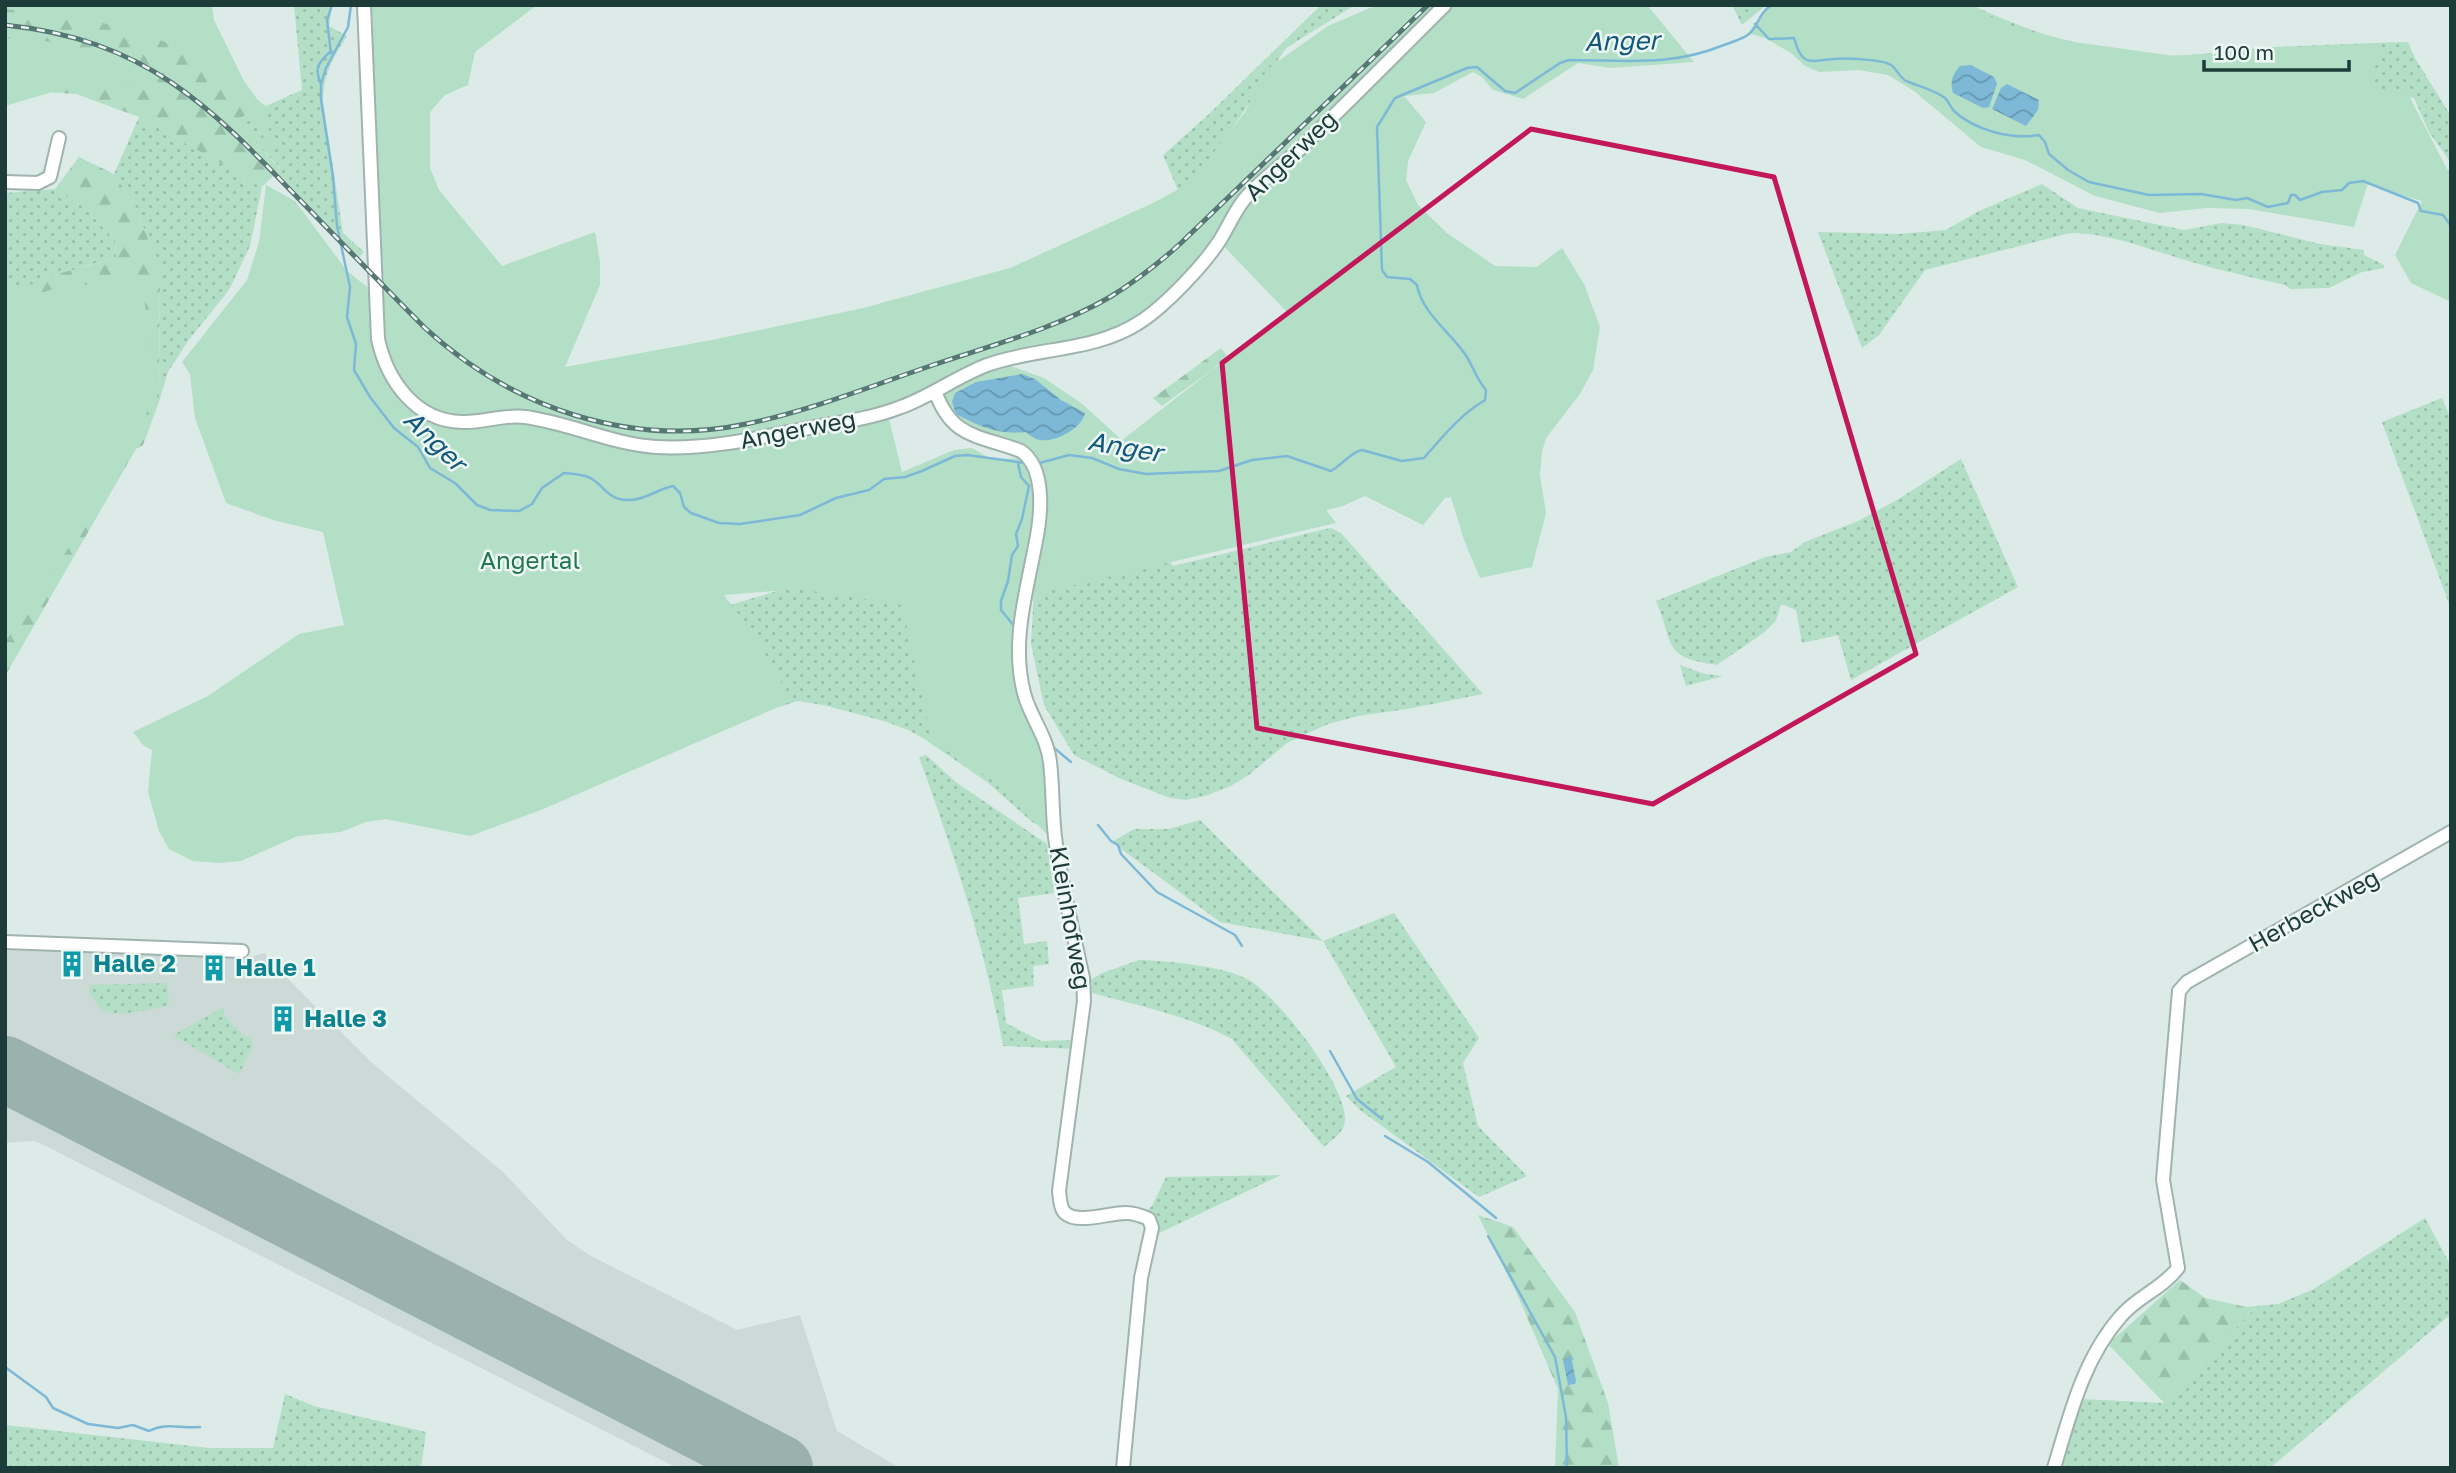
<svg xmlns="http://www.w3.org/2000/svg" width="2456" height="1473" font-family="'Golos Text',sans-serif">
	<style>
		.built { fill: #cbdad6 }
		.grass { fill: url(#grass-dots) }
		.forest { fill: url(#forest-firs) }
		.green { fill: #b2dfc6; fill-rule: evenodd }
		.water { fill: url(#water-waves) }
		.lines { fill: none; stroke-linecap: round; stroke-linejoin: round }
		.stream { stroke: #7db9d7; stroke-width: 2.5 }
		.runway { stroke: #9ab1ae; stroke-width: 66 }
		.minor-casing { stroke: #9fb3af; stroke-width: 16 }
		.minor { stroke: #fff; stroke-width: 12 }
		.rail-casing { stroke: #577774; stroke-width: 5 }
		.rail { stroke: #edf7f4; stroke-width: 2.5; stroke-dasharray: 8; stroke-linecap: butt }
		.marked { fill: none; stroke: #c2185b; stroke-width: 5; stroke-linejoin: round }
		.labels { text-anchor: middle; stroke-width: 5; stroke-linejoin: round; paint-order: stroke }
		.street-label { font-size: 24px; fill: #1d3b38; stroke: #edf7f4 }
		.park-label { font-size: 24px; fill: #237652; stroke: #edf7f4 }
		.culture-label { font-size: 24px; font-weight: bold; fill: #0d838f; stroke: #edf7f4; text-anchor: start }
		.water-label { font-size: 26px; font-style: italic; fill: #12577c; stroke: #edf7f4 }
	</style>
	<defs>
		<pattern id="grass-dots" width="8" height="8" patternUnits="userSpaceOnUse" patternTransform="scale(1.75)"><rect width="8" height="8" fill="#b2dfc6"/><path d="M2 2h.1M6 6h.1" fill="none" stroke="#99c0ab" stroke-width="1.8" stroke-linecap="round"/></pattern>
		<pattern id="forest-firs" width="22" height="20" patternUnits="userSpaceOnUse" patternTransform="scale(1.75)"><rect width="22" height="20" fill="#b2dfc6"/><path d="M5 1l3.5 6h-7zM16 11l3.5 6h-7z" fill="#99c0ab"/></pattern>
		<pattern id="water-waves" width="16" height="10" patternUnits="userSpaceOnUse" patternTransform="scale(1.75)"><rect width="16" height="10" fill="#7db9d7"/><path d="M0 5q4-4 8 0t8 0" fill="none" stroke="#6698af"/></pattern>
	</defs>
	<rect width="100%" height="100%" fill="#dcebe7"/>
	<!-- built -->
	<path class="built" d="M5,948L254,956L265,953L268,959L372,1063L503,1172L567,1240L589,1255L737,1330L800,1315L837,1431L900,1468H677L44,1145L34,1141L5,1143Z"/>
	<!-- grass -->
	<path class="grass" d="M294,5H332L329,26L347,36C333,57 323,76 323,102L343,233L364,252L359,257L277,172L280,168L234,120L302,90Z
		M1321,5H1355L1286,48L1183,202L1163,155L1208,115Z
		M1732,5H1766L1742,25Z
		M1802,5H1972C2020,28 2077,48 2130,54C2178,60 2227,50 2274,47C2319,45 2363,43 2408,42L2415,58L2451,116V163L2429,132L2414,98L2159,76Z
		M139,117L262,187L250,246L229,290L188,341L168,372L159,402L160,270L136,208L114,174Z
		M2042,184L2078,208L2184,230L2222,223L2243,225L2320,244L2364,250V255L2384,265V268L2362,272L2329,288L2290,289L2285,285C2251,277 2218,270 2185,260C2148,249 2109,233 2070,233L1925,270L1879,335L1862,348L1818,232L1899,234L1946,230L1979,211Z
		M55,189L85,208L115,240L116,258L85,266L5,299V193Z
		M2442,398L2451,419V609L2382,422Z
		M1961,459L2018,587L1851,680L1838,635L1802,643L1796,610L1781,604C1779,609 1778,616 1776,620C1769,632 1730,655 1717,665C1661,657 1675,645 1656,601L1765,557L1791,552L1805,542L1858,521L1897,500Z
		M1122,505L1173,566L1321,530L1331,528L1341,533L1483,694L1407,709L1358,716L1328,724L1287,743L1250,774L1231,786L1205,796L1186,800L1170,798L1121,779L1074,755L1044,705L1031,644L1034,591Z
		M865,535L1044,828L1032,822L987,782L923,738L908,730L884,721L823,705L798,701L773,709L717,609L813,580Z
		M1680,665L1705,674L1723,676L1686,686Z
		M926,755L957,783L1047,844L1054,893L1018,898L1024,944L1047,941L1049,964L1033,966L1034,986L1002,990L1006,1023L1041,1041L1078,1040L1077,1049L1003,1046C985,947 953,851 919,757Z
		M1200,820L1323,941L1394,913L1479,1038L1463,1063L1478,1126L1527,1176L1479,1197L1360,1110L1346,1096L1396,1067L1323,941L1220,922L1112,842L1134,829H1169Z
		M1139,960C1167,961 1225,966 1249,980C1279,998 1345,1083 1345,1119C1345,1132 1333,1139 1324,1147L1232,1039C1187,1015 1136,1005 1088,992L1090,980L1102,973Z
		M167,983L169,1002L166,1006C152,1009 116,1018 103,1010C97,1006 93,998 89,992L90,985Z
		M222,1008L224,1009V1015L243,1035L251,1039L253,1046L239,1074L173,1035Z
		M1281,1175L1153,1236L1157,1220L1146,1211L1152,1206L1166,1177Z
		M2425,1218L2451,1266V1314L2270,1468H2059L2080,1399L2164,1403L2257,1306L2278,1304L2314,1289Z
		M285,1394L314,1406L426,1432L421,1468H5V1425L209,1448H273Z"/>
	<!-- forest -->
	<path class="forest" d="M5,5L158,31L266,106L235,120L280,169L262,187L139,117L76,94L47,92L5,102Z
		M79,157L114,174L136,208L160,270L159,402L143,445L136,449L5,676V299L43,278L116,258L115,240L85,208L55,189Z
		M1221,348L1227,356L1212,370L1162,406L1153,398Z
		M1478,1215L1513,1227L1575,1312L1608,1403L1619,1468H1555L1558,1389L1517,1294Z
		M2180,1280L2205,1298L2246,1307L2257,1306L2164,1403L2108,1344Z"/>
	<!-- green -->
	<path class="green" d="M5,5H212L214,20L244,81L265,110L273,150C255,126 238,98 217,77C168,25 73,17 5,9Z
		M372,5H537L475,52L468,85L445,95L430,112V168L439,190L502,266L595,232L600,262V285L565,367L717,339L863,308L1010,268L1153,203L1190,183L1245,112L1267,69L1328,26L1377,5H1647L1694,62L1611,68L1578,63L1523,99L1493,90L1482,77L1473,72L1434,93L1404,96L1426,122L1408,161L1406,180L1418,205L1447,233L1495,266L1537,267L1562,248L1584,284L1600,327L1593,370L1580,394L1546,438L1542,452L1540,475L1546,513L1532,567L1480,578L1464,540L1451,497L1445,498L1423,525L1365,496L1343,506L1326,510L1336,523L1019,598L1014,656L1042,732L1053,840L992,780L932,741L902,605L799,589L724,595L754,635L792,701L541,810L470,836L386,819L366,822L341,832L298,836L241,861L219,863L193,861L169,849L159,831L148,792L152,750L143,745L133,732L208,696L299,634L344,625L323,532L273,520L226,503L195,418L190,374L182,362L247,280L259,242L266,185L295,201L347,271L376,294ZM1214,236L1287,312L1122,440L1081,403L1044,378L1008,365L1002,355L1056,347L1124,324L1140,315L1198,260ZM934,398L966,431L1029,458L991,459L972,448L954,450L902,472L888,415Z
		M1773,5H1967L2012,27L2075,42L2174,56L2315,46L2380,44L2371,87L2408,94L2447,169L2451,172V302L2411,283L2395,255L2422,201L2385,190L2368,183L2354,227L2249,209L2206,208L2160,213L2095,196L2025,160L1981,147L1914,91L1888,75L1859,70L1819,72L1805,66L1791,53L1765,38L1748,33L1765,9Z
		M24,38C49,41 132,54 142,77L132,82L59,90L5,106V39Z
		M133,268C145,280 145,308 147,325C154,392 153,431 111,487C98,505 80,518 74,540L5,642V287L17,291L44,292L62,286L94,284Z"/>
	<!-- water -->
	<path class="water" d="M1971,65L1994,77L1997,84L1989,107L1983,108L1953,93C1950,82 1952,75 1960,66Z
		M2007,84L2039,100L2038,110L2026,126L1992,109L2001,88Z
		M1022,374L1035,379L1061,400L1085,413C1082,429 1052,445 1036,439C1034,438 1027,434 1026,432C999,435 980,427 956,414L952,402L955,393L976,382Z
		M1571,1356L1576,1381L1575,1384L1568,1385L1563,1360Z"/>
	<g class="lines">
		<!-- stream -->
		<path class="stream" d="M351,5L348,27L326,68L321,84V99L333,177L337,226L350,287L347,317L356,344L354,370L370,397L394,428L418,447L430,468L455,483L477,505L490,510L519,511L532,504L542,488L564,473C572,474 585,474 592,479C605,487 609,501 630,500C645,500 658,489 673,486L680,493L684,507L691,513L719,523L740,524L800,515L836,498L869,490L884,479L905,477L922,471L955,456L967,455L1026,463
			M1755,24L1769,39L1794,38C1802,67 1809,61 1833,59C1845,58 1881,59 1891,65C1897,69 1900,78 1906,81C1918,86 1935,90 1945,98C1949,102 1951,108 1954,111C1974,130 2012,140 2039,135L2045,142L2049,154L2068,170L2089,182L2149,195L2201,194L2236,200L2247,198L2268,207L2288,203L2291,195H2295L2300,200L2322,192L2342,190L2349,183L2363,181L2418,203L2421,211L2443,215L2451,226
			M331,53L327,20L332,5
			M321,84C314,68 318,63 330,52
			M1036,464L1069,455L1092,458L1119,469L1146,474L1219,471L1252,460L1287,456L1331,471C1342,465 1352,451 1362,450L1402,461L1424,458C1443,436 1460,415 1485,400L1486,390C1477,380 1474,369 1467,357C1452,333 1422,314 1417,285L1410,279L1387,277L1382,270L1377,127L1395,98L1467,68L1477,67L1505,91L1515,93L1560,63L1569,60C1626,60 1670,67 1724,45C1732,42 1743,39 1749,34C1759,26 1758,13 1772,5
			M1015,627L1001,610V601L1008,581L1012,555L1018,546L1016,534L1022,519L1029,486L1021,477L1018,463
			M1053,747L1071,762
			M1098,825L1111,841L1118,845L1121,854L1157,892L1235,935L1242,946
			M1330,1051L1357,1099L1382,1119
			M1385,1136L1428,1162L1496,1218
			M1488,1236L1555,1357L1566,1417L1567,1468
			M5,1367L46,1397L53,1408L88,1424L118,1428L133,1425L149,1431C166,1422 181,1429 200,1427"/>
		<!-- runway -->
		<path class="runway" d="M5,1069L780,1468"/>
		<!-- minor casing -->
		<g class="minor-casing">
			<path id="minor" d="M364,5L378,339C387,380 415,421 462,422C483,423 504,414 525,417C570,423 611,444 656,447C709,450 762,437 814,427C843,422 873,418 901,407C931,396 958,376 987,365C1036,347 1095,352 1140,322C1165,306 1204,265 1220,240C1228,227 1234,213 1243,201C1260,180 1285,164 1304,145C1351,99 1398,52 1445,5
				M5,182L38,183L50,177L59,138
				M935,391C952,439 979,435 1021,451C1047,469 1041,518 1035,546C1026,594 1011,643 1024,693C1030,717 1047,736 1050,762C1053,787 1052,812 1055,837C1061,884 1073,931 1083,978L1084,1001L1059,1191C1060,1198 1060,1208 1065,1213C1078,1225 1112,1212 1127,1213C1135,1213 1142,1216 1149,1219L1152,1228L1141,1278L1123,1468
				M5,942L242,951
				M2054,1468C2070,1415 2083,1359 2121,1316C2137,1297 2163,1288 2178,1268L2163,1180L2179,991L2187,982L2451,832"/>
		</g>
		<!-- minor -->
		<use href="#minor" class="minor"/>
		<!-- rail casing -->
		<g class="rail-casing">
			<path id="rail" d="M5,25C145,40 207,103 299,199C341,242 382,285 425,328C512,408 629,448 746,424C810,411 871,386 933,365C992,345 1055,329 1110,297C1136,281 1159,263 1181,243L1428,5"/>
		</g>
		<!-- rail -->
		<use href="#rail" class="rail"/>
	</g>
	<!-- marked area -->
	<path class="marked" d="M1531,129L1774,177L1916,654L1653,804L1257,728L1222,363Z"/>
	<!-- icons -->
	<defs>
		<g id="building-bare" transform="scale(2.1)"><path d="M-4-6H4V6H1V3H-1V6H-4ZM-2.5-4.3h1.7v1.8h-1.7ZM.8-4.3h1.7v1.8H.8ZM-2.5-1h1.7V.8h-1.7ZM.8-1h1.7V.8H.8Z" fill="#0f9aa8" stroke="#edf7f4" stroke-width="2.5" paint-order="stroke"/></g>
	</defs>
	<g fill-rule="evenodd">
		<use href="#building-bare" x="72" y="964"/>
		<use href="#building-bare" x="214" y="968"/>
		<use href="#building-bare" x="283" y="1019"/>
	</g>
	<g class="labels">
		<!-- street labels -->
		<g class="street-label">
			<text transform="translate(1291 156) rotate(-44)" y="8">Angerweg</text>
			<text transform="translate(798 430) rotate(-11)" y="8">Angerweg</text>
			<text transform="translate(2314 911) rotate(-29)" y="8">Herbeckweg</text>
			<text transform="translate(1070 918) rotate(80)" y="8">Kleinhofweg</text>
		</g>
		<!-- park labels -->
		<g class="park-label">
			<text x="530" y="569">Angertal</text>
		</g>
		<!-- culture labels -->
		<g class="culture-label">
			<text x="93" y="972">Halle 2</text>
			<text x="235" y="976">Halle 1</text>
			<text x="304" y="1027">Halle 3</text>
		</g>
		<!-- water labels -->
		<g class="water-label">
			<text transform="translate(1622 41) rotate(-1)" y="9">Anger</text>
			<text transform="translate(435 441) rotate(44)" y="9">Anger</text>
			<text transform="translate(1125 447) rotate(10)" y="9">Anger</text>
		</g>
	</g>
	<!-- border -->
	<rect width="2456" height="1473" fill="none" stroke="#1d3b38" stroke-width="14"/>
	<!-- scale -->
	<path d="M2204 60v10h145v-10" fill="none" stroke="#1d3b38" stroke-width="3.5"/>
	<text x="2214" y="60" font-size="21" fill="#1d3b38" stroke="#edf7f4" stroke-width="5" paint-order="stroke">100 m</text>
</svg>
